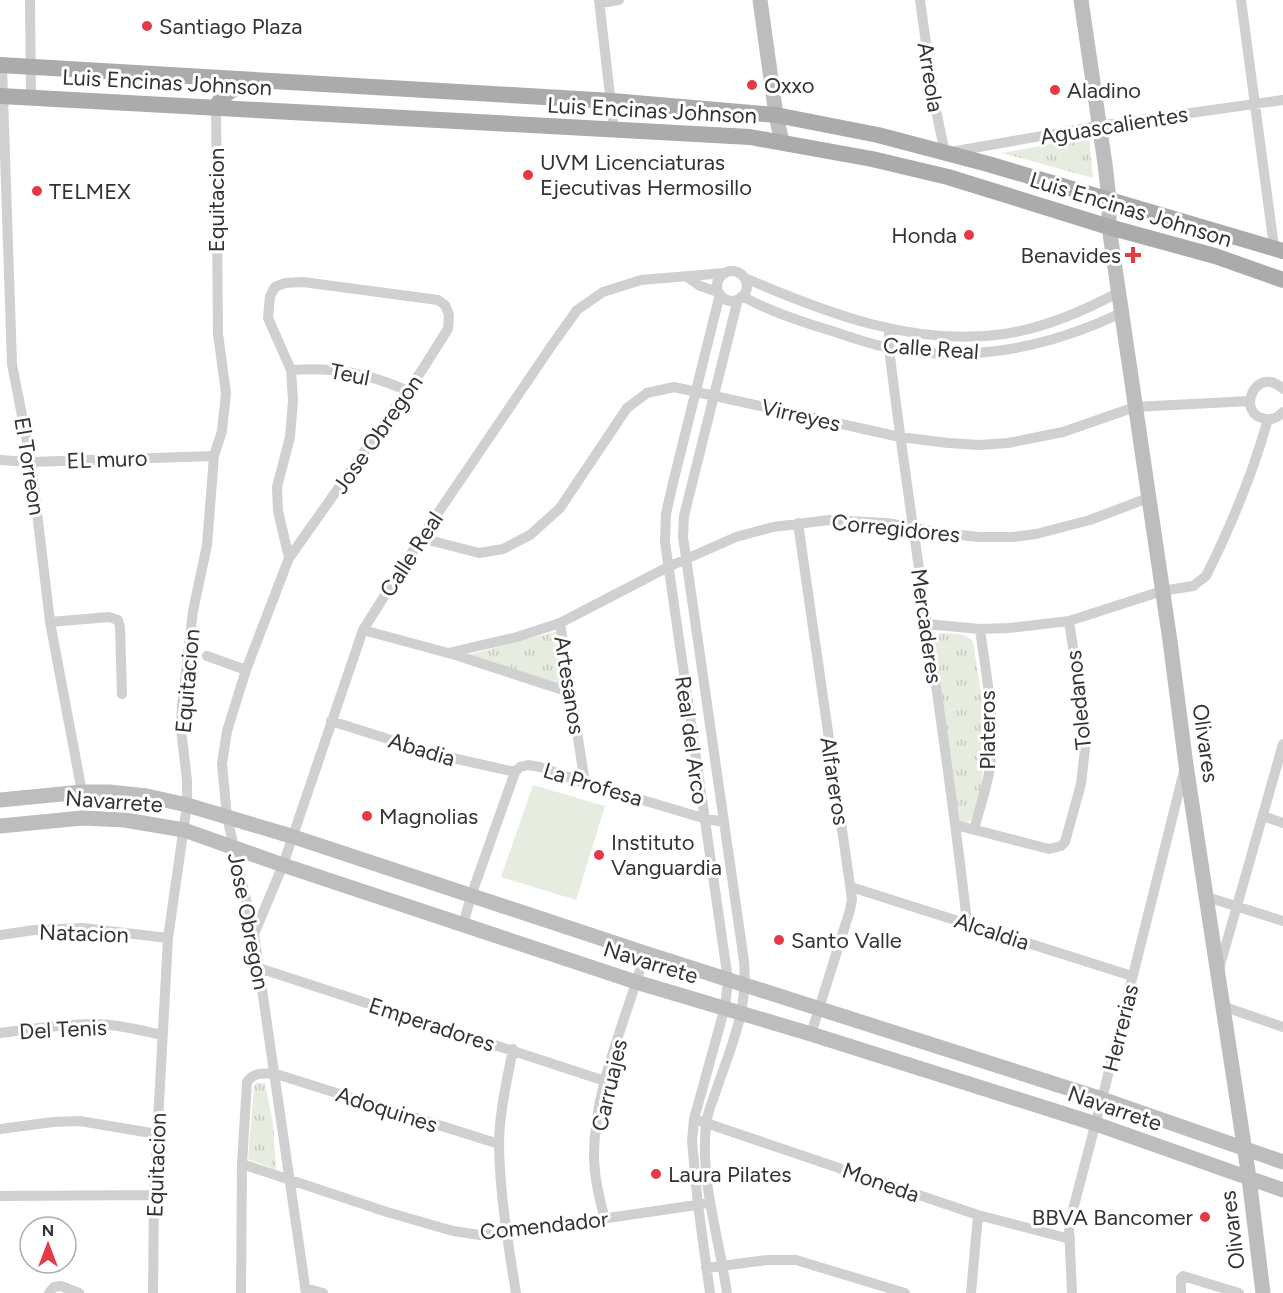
<svg xmlns="http://www.w3.org/2000/svg" width="1283" height="1293" font-family="Figtree,sans-serif">
	<style>
		.park { fill: url(#park-tufts) }
		.pitch { fill: #e6ecdf }
		.lines { fill: none; stroke-linecap: round; stroke-linejoin: round }
		.street { stroke: #d0d0d0; stroke-width: 10 }
		.secondary { stroke: #bdbdbd; stroke-width: 15 }
		.primary { stroke: #ababab; stroke-width: 16 }
		.poi-dot { fill: #e63946; stroke: #fff; stroke-width: 2 }
		.labels { text-anchor: middle; stroke-width: 6; stroke-linejoin: round; paint-order: stroke }
		.poi-label { font-size: 22px; fill: #333; stroke: #fff; text-anchor: start }
		.street-label { font-size: 22px; fill: #333; stroke: #fff }
	</style>
	<defs>
		<pattern id="park-tufts" width="24" height="20" patternUnits="userSpaceOnUse" patternTransform="scale(1.5)"><rect width="24" height="20" fill="#e6ecdf"/><path d="M3 7l-1-3M5 7V3M7 7l1-3M15 17l-1-3M17 17v-4M19 17l1-3" fill="none" stroke="#c6cbc0"/></pattern>
	</defs>
	<rect width="100%" height="100%" fill="#fff"/>
	<!-- park -->
	<path class="park" d="M1089,137L1093,178L1002,153Z
		M558,631L566,687L468,655Z
		M940,633C951,634 967,632 973,642L988,739L980,792L971,820L964,824L960,822L935,642L936,636Z
		M256,1083H265L273,1124L276,1170L248,1159L254,1086Z"/>
	<!-- pitch -->
	<path class="pitch" d="M533,785L605,806L576,900L501,877Z"/>
	<g class="lines">
		<!-- street -->
		<path class="street" d="M30,0L31,98
			M599,0L614,130
			M920,0L934,101L945,153L1098,126L1283,100
			M1241,0L1274,247
			M600,3L619,0
			M2,66L12,364L31,462L50,622L82,792
			M717 286a15 15 0 1 1 30 0a15 15 0 1 1-30 0Z
			M687,277L700,286L718,292
			M745,278C826,313 914,347 1004,334C1044,328 1084,311 1119,292
			M742,296C770,312 801,322 832,331C850,337 870,344 889,348C972,363 1047,348 1121,313
			M889,329V348C912,540 946,730 967,923
			M291,370C334,367 367,373 406,390
			M1283,389C1256,363 1234,415 1266,419C1273,420 1278,417 1283,412
			M0,460L31,462L214,456
			M798,523L852,899L850,910L811,1034
			M421,538L479,553L503,549L530,535L560,508L627,408L647,393L674,387L900,437L948,443L980,445L1008,443L1063,432L1135,407L1250,401
			M289,558L422,370L448,329L449,315L445,305L438,300L303,282L285,283L275,287L270,296L268,318L291,370L293,400L290,437L277,487L278,511L289,558L246,670L227,731L222,764L227,817L254,934L306,1293
			M50,622L109,617L118,620L120,627L122,694
			M560,623L585,783
			M926,624L980,629L1009,628L1069,621L1162,591L1193,586L1206,576C1231,526 1253,473 1268,419
			M363,630L448,653L517,637L560,623L668,567L736,537L773,527L829,520L887,523L941,533L979,537H1013L1036,534L1090,520L1148,498
			M449,653L572,693
			M207,656L246,670
			M331,721L439,755L515,772
			M1263,816L1283,823
			M956,825L1049,849L1061,846L1065,842L1081,784L1085,749V727L1069,621
			M974,830C979,809 987,788 990,767C996,721 986,675 980,629
			M851,887L1132,976
			M1207,897L1283,921
			M463,925L471,896L515,772L520,767L528,765L540,767L585,783L703,818L723,822
			M254,934L283,865L363,630L421,538L550,348L577,310L603,292L641,280L725,273
			M0,935L34,930L83,928L168,938
			M259,968L605,1081
			M1219,969L1283,744
			M1222,1006L1283,1027
			M0,1033C31,1029 62,1024 93,1024C116,1024 139,1030 162,1035
			M513,1049C507,1081 499,1113 499,1146C500,1195 508,1244 516,1293
			M700,1121L978,1215L1070,1239
			M0,1129L53,1122L80,1121L157,1134
			M242,1164L387,1212L453,1231L480,1235L506,1233L703,1204
			M0,1196L154,1195
			M605,1219C599,1198 594,1176 594,1155C594,1087 627,1018 645,953
			M706,1268L767,1260H796L905,1293
			M305,1288L323,1293
			M49,1293L54,1287L61,1286L79,1293
			M153,1293L154,1195L168,938L187,805V780L181,729L182,706L193,611L207,545L214,456L222,431L226,393L218,334L216,107
			M241,1293L242,1164L247,1082C254,1072 264,1073 276,1074L499,1144
			M710,1293L698,1205L692,1141L694,1119L725,1007L728,980L665,542L666,514L672,487L720,294
			M727,1293C719,1238 700,1180 706,1125C707,1112 714,1098 718,1085C733,1042 748,1008 744,961L683,537L684,516L738,299
			M971,1293L978,1215
			M1072,1293L1069,1227L1071,1217L1102,1099L1184,771
			M1181,1293V1278L1183,1276L1239,1293"/>
		<!-- secondary -->
		<path class="secondary" d="M760,0L776,115L782,142
			M1081,0L1105,164L1109,199V227L1170,641L1186,765L1249,1178L1263,1293
			M0,800L82,792H109L147,796L187,805L291,836L645,953L1102,1099L1283,1162
			M0,826L82,818L125,820L184,830L283,865L636,982L811,1034L1096,1124L1283,1190"/>
		<!-- primary -->
		<path class="primary" d="M0,65L612,101L776,115L878,135L988,164L1283,251
			M0,96L750,137L872,159L948,177L1109,227L1215,256L1283,280
			M216,107C224,92 236,87 252,82"/>
	</g>
	<!-- markers -->
	<g class="poi-dot">
		<circle cx="147" cy="26" r="6"/>
		<circle cx="752" cy="85" r="6"/>
		<circle cx="1055" cy="90" r="6"/>
		<circle cx="528" cy="175" r="6"/>
		<circle cx="37" cy="191" r="6"/>
		<circle cx="969" cy="235" r="6"/>
		<path d="M1130 246h6v6h6v6h-6v6h-6v-6h-6v-6h6z"/>
		<circle cx="367" cy="816" r="6"/>
		<circle cx="599" cy="855" r="6"/>
		<circle cx="779" cy="940" r="6"/>
		<circle cx="656" cy="1174" r="6"/>
		<circle cx="1205" cy="1217" r="6"/>
	</g>
	<g class="labels">
		<!-- poi labels -->
		<g class="poi-label">
			<text x="159" y="34">Santiago Plaza</text>
			<text x="764" y="93">Oxxo</text>
			<text x="1067" y="98">Aladino</text>
			<text x="540" y="170">UVM Licenciaturas<tspan x="540" dy="25">Ejecutivas Hermosillo</tspan></text>
			<text x="49" y="199">TELMEX</text>
			<text x="957" y="243" text-anchor="end">Honda</text>
			<text x="1121" y="263" text-anchor="end">Benavides</text>
			<text x="379" y="824">Magnolias</text>
			<text x="611" y="850">Instituto<tspan x="611" dy="25">Vanguardia</tspan></text>
			<text x="791" y="948">Santo Valle</text>
			<text x="668" y="1182">Laura Pilates</text>
			<text x="1193" y="1225" text-anchor="end">BBVA Bancomer</text>
		</g>
		<!-- street labels -->
		<g class="street-label">
			<text transform="translate(931 77) rotate(81)" y="8">Arreola</text>
			<text transform="translate(167 82) rotate(3)" y="8">Luis Encinas Johnson</text>
			<text transform="translate(652 110) rotate(3)" y="8">Luis Encinas Johnson</text>
			<text transform="translate(1114 125) rotate(-9)" y="8">Aguascalientes</text>
			<text transform="translate(216 200) rotate(-90)" y="8">Equitacion</text>
			<text transform="translate(1131 209) rotate(17)" y="8">Luis Encinas Johnson</text>
			<text transform="translate(931 348) rotate(4)" y="8">Calle Real</text>
			<text transform="translate(350 374) rotate(11)" y="8">Teul</text>
			<text transform="translate(801 415) rotate(13)" y="8">Virreyes</text>
			<text transform="translate(377 434) rotate(-55)" y="8">Jose Obregon</text>
			<text transform="translate(107 459) rotate(-2)" y="8">EL muro</text>
			<text transform="translate(30 466) rotate(81)" y="8">El Torreon</text>
			<text transform="translate(896 528) rotate(6)" y="8">Corregidores</text>
			<text transform="translate(411 554) rotate(-57)" y="8">Calle Real</text>
			<text transform="translate(927 626) rotate(82)" y="8">Mercaderes</text>
			<text transform="translate(187 681) rotate(-85)" y="8">Equitacion</text>
			<text transform="translate(570 685) rotate(81)" y="8">Artesanos</text>
			<text transform="translate(1078 700) rotate(-96)" y="8">Toledanos</text>
			<text transform="translate(987 730) rotate(-90)" y="8">Plateros</text>
			<text transform="translate(692 740) rotate(82)" y="8">Real del Arco</text>
			<text transform="translate(1206 743) rotate(82)" y="8">Olivares</text>
			<text transform="translate(422 749) rotate(17)" y="8">Abadia</text>
			<text transform="translate(835 781) rotate(81)" y="8">Alfareros</text>
			<text transform="translate(593 784) rotate(17)" y="8">La Profesa</text>
			<text transform="translate(114 801) rotate(4)" y="8">Navarrete</text>
			<text transform="translate(249 921) rotate(79)" y="8">Jose Obregon</text>
			<text transform="translate(992 931) rotate(18)" y="8">Alcaldia</text>
			<text transform="translate(84 933) rotate(2)" y="8">Natacion</text>
			<text transform="translate(651 962) rotate(17)" y="8">Navarrete</text>
			<text transform="translate(432 1024) rotate(18)" y="8">Emperadores</text>
			<text transform="translate(1120 1028) rotate(-76)" y="8">Herrerias</text>
			<text transform="translate(63 1029) rotate(-3)" y="8">Del Tenis</text>
			<text transform="translate(609 1085) rotate(-77)" y="8">Carruajes</text>
			<text transform="translate(1115 1108) rotate(19)" y="8">Navarrete</text>
			<text transform="translate(387 1109) rotate(18)" y="8">Adoquines</text>
			<text transform="translate(156 1165) rotate(-88)" y="8">Equitacion</text>
			<text transform="translate(881 1182) rotate(19)" y="8">Moneda</text>
			<text transform="translate(544 1225) rotate(-6)" y="8">Comendador</text>
			<text transform="translate(1232 1230) rotate(-97)" y="8">Olivares</text>
		</g>
	</g>
	<!-- north arrow -->
	<g transform="translate(48 1245)"><circle r="28" fill="#ffffff" stroke="#adadad" stroke-width="1.5"/>
	<path d="M0-4.5L10 22L0 15L-10 22Z" fill="#e63946"/>
	<text y="-9" font-size="16" font-weight="bold" text-anchor="middle" fill="#333333">N</text>
	</g>
</svg>
